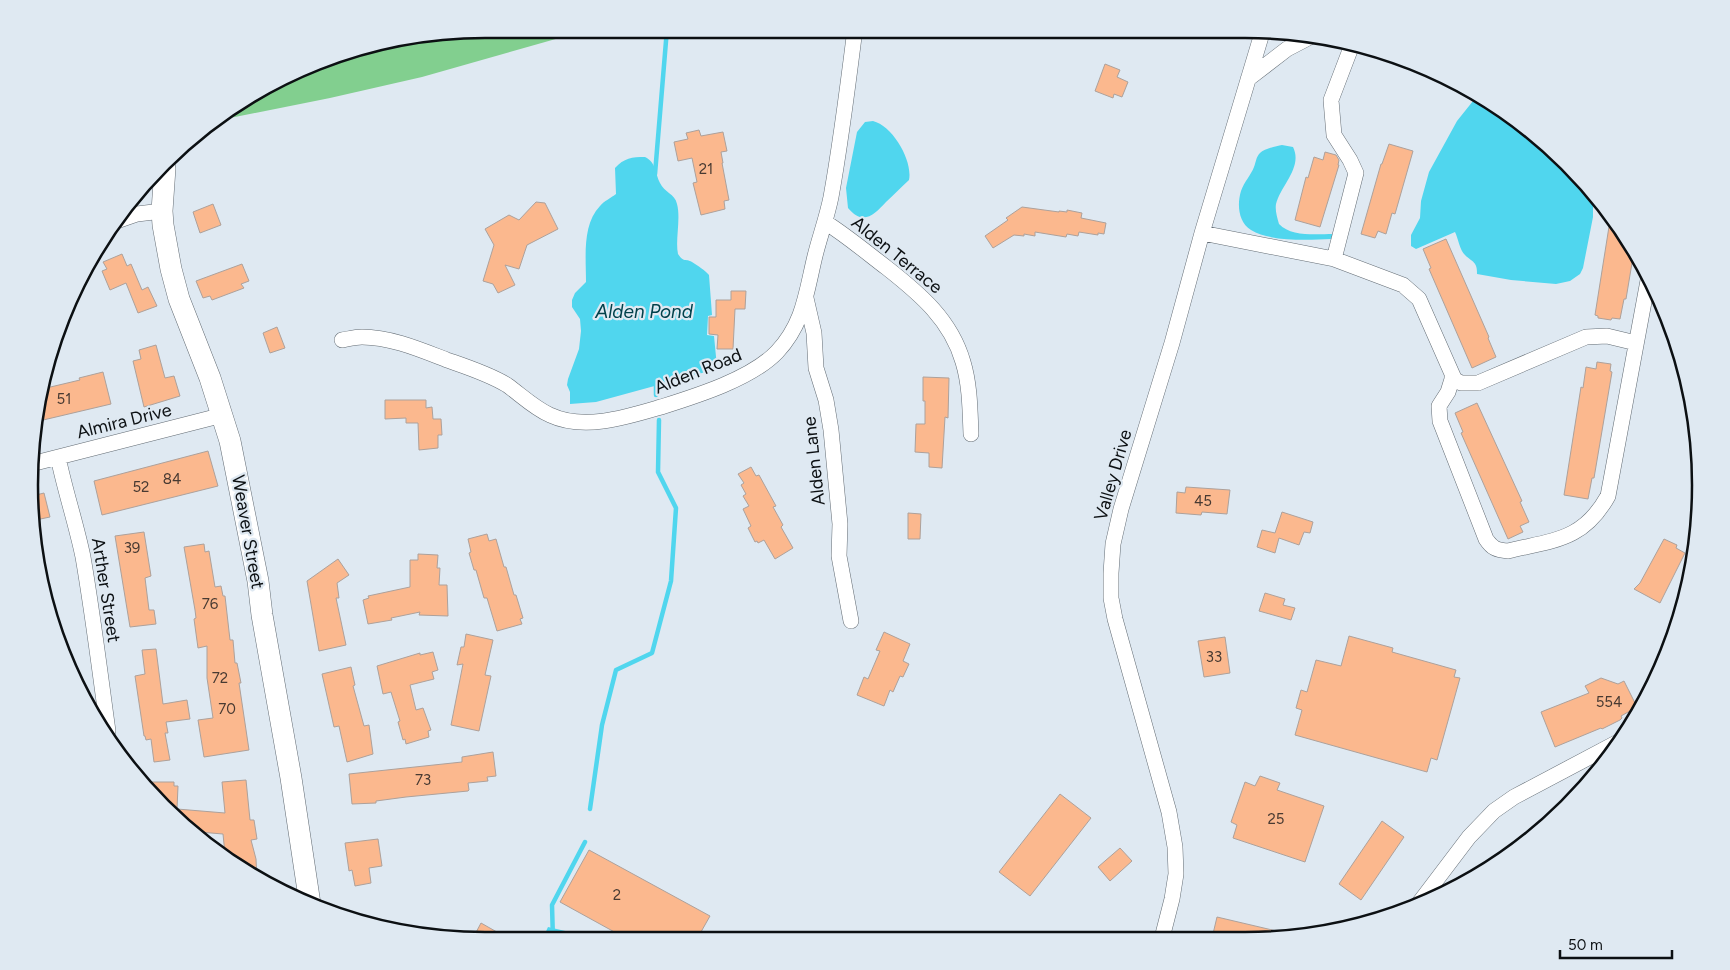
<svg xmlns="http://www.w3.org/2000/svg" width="1730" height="970" font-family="Figtree,sans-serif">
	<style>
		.green { fill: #82cf8f }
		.water { fill: #50d6ee }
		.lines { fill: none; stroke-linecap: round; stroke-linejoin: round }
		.stream { stroke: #50d6ee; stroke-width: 4.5 }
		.building { fill: #fbb88e; stroke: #ada19b }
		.street-casing { stroke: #636c74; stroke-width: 16 }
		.secondary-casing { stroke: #636c74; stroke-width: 22 }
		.street { stroke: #fff; stroke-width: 15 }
		.secondary { stroke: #fff; stroke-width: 21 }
		.labels { text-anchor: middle; stroke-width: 4.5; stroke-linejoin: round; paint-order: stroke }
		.number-label { font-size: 15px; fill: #483a32 }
		.street-label { font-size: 18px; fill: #0c1013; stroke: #dfe9f2 }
		.water-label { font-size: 19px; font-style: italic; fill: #01414b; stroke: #dfe9f2 }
		.rim { fill: none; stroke: #0c1013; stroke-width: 2.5 }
	</style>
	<rect width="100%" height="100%" fill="#dfe9f2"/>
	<!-- green -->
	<path class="green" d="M485,29H591L422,77L330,98L210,122L339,53Z"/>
	<!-- water -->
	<path class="water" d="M1482,96L1546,142L1586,185L1593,202V217L1583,268L1580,274L1570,281L1556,284L1511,280L1477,274C1477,261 1473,263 1465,255C1460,251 1458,238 1455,232L1416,249L1411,246V235L1420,218L1421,201L1429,172L1457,121L1473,101Z
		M873,121C893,126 913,161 909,180C901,187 894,195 886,202C874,215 863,226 848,208L846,188L857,132L865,122Z
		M1282,145L1293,147C1303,167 1281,185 1276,204C1275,210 1277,217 1279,224C1291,237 1316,234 1333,234L1331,239C1308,240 1271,242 1251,230C1238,222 1237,204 1241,191C1244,182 1251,175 1254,167C1256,162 1256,157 1260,153C1264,149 1276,146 1282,145Z
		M645,157C656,162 655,173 660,183C664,192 675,194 677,204C681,219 675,240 678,254C684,263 685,258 692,262C698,266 705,270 709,275L712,315L708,316L707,335L714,336L717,367L702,373L596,402L570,404V392L567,385L568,379L579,349L581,331L580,319L572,307V300L575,293L586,282C586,257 582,225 600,206C604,201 611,198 616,194L615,168C624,158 632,157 645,157Z
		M548,927L574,933L598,932L621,940H542Z"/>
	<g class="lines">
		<!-- stream -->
		<path class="stream" d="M655,174L667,29
			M656,382V395
			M590,809L602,725L616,670L652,653L671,581L676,508L658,472L659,420
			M553,940L552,905L585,842"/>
	</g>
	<!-- building -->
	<path class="building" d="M1105,64L1120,70L1117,77L1128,82L1122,97L1114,94L1113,98L1095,91Z
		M699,130L701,136L723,132L727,151L721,152L723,163H722L729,200L724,201L725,209L701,215L693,183L697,182L692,158L678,161L674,142L688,139L686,133Z
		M1389,144L1413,151L1395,214L1392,213L1386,234L1378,231L1375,238L1361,234L1381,164H1382Z
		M1325,152L1336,155L1339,160L1338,165H1339L1320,227L1295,220L1306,177L1308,178L1314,157L1323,160Z
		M536,202L545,203L558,229L527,245L519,269L505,265L515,285L498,293L493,284L483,281L494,245L485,229L509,215L519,220Z
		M213,204L221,225L200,233L193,212Z
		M1022,207L1059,212V211L1067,212V210L1082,213L1081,218L1106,223L1104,234L1098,233V235L1079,232L1078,236L1067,234L1066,237L1035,232V236L1024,234V236L1014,235L993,248L985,236L1008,220L1006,218Z
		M1611,214L1634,251L1626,299H1624L1620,319L1612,318L1611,320L1598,318V316L1595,315Z
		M1446,239L1489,337L1488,338L1496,357L1472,368L1429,269L1431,268L1423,249Z
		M122,254L127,266L131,264L142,290L148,287L157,306L138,313L126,283L110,290L102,271L107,269L103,262Z
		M242,264L249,281L241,284L244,288L212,300L210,296L203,298L196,281Z
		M731,291H746L745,309H735L733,349H717L718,335L709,334V317H716V300H731Z
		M277,327L285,348L270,353L263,333Z
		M156,345L165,378L174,376L180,396L144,407L133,361L141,359L139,350Z
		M1597,362L1611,364L1610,371L1612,372L1594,478H1592L1588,499L1564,495L1581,387L1583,388L1586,367L1596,369Z
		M103,372L111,404L39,421L42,389L80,380L79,378Z
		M923,377L949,378L948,418L945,417L942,468L929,467V453L915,452L916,424H925V401H923Z
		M385,400H426V408L432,407L433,419H441L442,435H438V448L419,450L418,423H406V418L385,419Z
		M1477,403L1522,501L1520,502L1529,522L1520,526L1523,532L1508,539L1461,433L1463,432L1455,413Z
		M208,451L218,486L102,515L94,481Z
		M751,467L756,476L759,475L776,506L773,507L783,525L781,527L793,548L775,559L764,540L758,543L757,541L755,542L748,528L751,526L743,509L749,506L743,496L746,494L741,485L744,483L738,474Z
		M1186,487L1230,490L1227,514L1202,512L1201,515L1176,513L1177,492L1185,493Z
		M44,493L50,517L31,521L30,515L32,496Z
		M1282,512L1313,522L1310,533L1304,532L1299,545L1279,538L1275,553L1257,547L1262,530L1275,533Z
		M908,513L921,514L920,539H908Z
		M144,532L151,576L145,578L149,610H154L156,624L130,627L115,536Z
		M487,534L489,541L496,539L504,567H506L514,595H516L523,618L520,619L522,624L497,631L487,598H484L476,570H474L469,553L471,552L468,539Z
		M1664,539L1677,545L1676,548L1685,553L1660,603L1634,589L1640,583Z
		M204,544L205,552L209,551L215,587L221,586L223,596H225L230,640H233L235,663H237L241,683H239L249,750L204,757L198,720L213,718L207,678V646L198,648L194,619L196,618L195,610L184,547Z
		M418,554L438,555L437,568H440L439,585H447L448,616L419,615L420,612L391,618L392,620L368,624L363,600L369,598L368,596L410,587V560H418Z
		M338,559L349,575L337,583L339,598H336L346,645L319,651L307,581Z
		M1265,593L1285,599L1283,605L1295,608L1291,620L1259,611Z
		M884,632L910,644L903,661L909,664L903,677L900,676L893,692L890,690L884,706L857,695L864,677L868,679L880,651L876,650Z
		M466,634L493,640L485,675L491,676L479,731L451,725L463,664L457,665L461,647H464Z
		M1349,636L1393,648L1392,652L1456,670L1454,677L1460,678L1437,760L1431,758L1427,772L1295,735L1302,710L1296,708L1301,690L1307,692L1316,660L1341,666Z
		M1225,637L1230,673L1204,677L1198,641Z
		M156,649L163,704L187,700L190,719L166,722L168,733H165L170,760L154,762L151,739L146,740L145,736H144L135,676L145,674L142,650Z
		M433,652L438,670L432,672L434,679L410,685L416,710L423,708L431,730L428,731L429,737L406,744L405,739L403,740L398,722L400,721L391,692L383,694L377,666L420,653V655Z
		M351,667L355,685L353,686L364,726L369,725L373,754L347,762L339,726L334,727L322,674Z
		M1601,678L1618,684L1624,681L1637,707L1621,716L1622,718L1620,720L1602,729L1601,728L1555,747L1541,712L1589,693L1585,686Z
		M493,752L496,776L487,777L488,781L468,783L469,790L468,791L406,797L376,801V803L352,804L349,774L462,762V757Z
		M1260,776L1280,783L1277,790L1324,806L1305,862L1233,838L1237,825L1231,822L1245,782L1255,786Z
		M246,780L250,820H254L257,839L251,840L256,859L257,880L225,854L223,834L199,832L149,792V782H174V786H178L177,809L225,813L222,782Z
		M1060,794L1091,818L1030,896L999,872Z
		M1382,821L1404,837L1361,900L1339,884Z
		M378,839L382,866L369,868L371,883L355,886L352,870L349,871L345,843Z
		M1120,848L1132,861L1110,881L1098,867Z
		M589,850L710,916L697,939L629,940L560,902Z
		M1217,917L1285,933V937L1212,938Z
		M481,923L511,940H472Z"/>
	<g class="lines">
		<!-- street casing -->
		<g class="street-casing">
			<path id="street" d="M1248,79L1287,49L1310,37
				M114,222L137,214L162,211
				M825,222C847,236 866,252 887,268C920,294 951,320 963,362C970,385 970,410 971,434
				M1202,233L1334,259L1403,285L1419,299L1453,376L1448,392L1439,406L1440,421L1486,539C1492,548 1496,550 1508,551C1553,540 1583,541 1608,496L1649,275
				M1334,259L1356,173L1350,160L1334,135L1331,100L1352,45
				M806,298L814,333L816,368L826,400L831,430L840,524L839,556L851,621
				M342,340C348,339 355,337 362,337C391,337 421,350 447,360C467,367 489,374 507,385C521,395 534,408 550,415C584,431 627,417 661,407C696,396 751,379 777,352C804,323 806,293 815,256C820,236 827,217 831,197C841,142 848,85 855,29
				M1452,378L1461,383H1478L1586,337L1607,336L1636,343
				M58,457C65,491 76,523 83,557C93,615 100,673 108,731
				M35,463L223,415
				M1419,903L1469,837L1494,811L1514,797L1618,742
				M1162,938L1172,899L1176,874L1175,847L1169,812L1115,619L1111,598V573L1113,544L1121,509L1172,343L1202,233L1263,30"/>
		</g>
		<!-- secondary casing -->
		<g class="secondary-casing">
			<path id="secondary" d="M165,168L162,211L163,225L171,269L179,299L210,378L230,441L258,581L262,615L291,778L310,904"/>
		</g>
		<!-- street -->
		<use href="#street" class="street"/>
		<!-- secondary -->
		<use href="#secondary" class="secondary"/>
	</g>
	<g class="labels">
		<!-- number labels -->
		<g class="number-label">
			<text x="706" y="174">21</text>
			<text x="64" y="404">51</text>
			<text x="172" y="484">84</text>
			<text x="141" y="492">52</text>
			<text x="1203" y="506">45</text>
			<text x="132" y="553">39</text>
			<text x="210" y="609">76</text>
			<text x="1214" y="662">33</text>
			<text x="220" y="683">72</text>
			<text x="1609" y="707">554</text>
			<text x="227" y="714">70</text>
			<text x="423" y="785">73</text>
			<text x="1276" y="824">25</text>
			<text x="617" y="900">2</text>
		</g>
		<!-- street labels -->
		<g class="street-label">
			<text transform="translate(897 255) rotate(39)" y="6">Alden Terrace</text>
			<text transform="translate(698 371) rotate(-22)" y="6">Alden Road</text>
			<text transform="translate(124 421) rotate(-14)" y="6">Almira Drive</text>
			<text transform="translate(814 461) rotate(-96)" y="6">Alden Lane</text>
			<text transform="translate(1113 475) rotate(-74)" y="6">Valley Drive</text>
			<text transform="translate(248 532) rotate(80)" y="6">Weaver Street</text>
			<text transform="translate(106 590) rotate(81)" y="6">Arther Street</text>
		</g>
		<!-- water labels -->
		<g class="water-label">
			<text x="644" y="318">Alden Pond</text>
		</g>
	</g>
	<!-- crop -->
	<path d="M0 0H1730V970H0ZM485 38H1245A447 447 0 0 1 1692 485V485A447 447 0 0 1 1245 932H485A447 447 0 0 1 38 485V485A447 447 0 0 1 485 38Z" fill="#dfe9f2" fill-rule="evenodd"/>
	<path class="rim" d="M485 38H1245A447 447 0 0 1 1692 485V485A447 447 0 0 1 1245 932H485A447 447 0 0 1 38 485V485A447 447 0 0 1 485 38Z"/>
	<!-- scale -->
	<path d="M1560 950v8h112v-8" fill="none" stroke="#0c1013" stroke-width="2.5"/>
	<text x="1568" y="950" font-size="15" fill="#0c1013" stroke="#dfe9f2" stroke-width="4" paint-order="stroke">50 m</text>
</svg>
